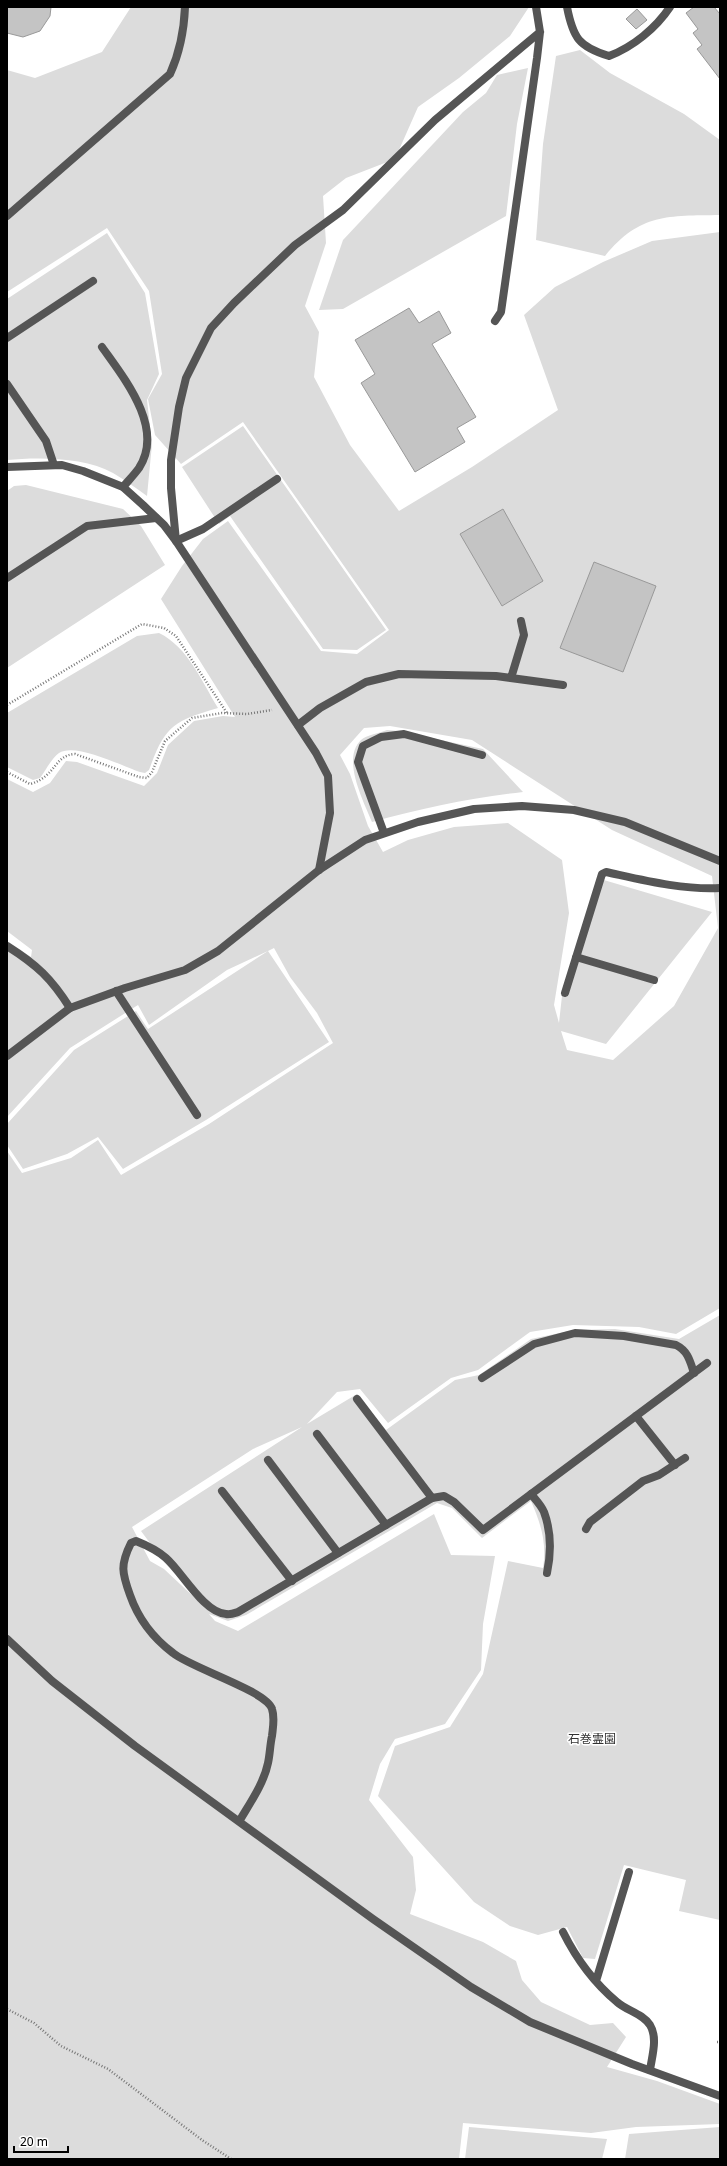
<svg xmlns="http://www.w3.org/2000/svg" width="727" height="2166" font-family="'Noto Sans','Noto Sans JP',sans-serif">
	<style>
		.green { fill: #dcdcdc; fill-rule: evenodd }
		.building { fill: #c4c4c4; stroke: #999 }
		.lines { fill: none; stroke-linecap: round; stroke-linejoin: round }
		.path { stroke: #777; stroke-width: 2.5; stroke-dasharray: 1 2; stroke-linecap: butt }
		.service { stroke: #555; stroke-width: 8 }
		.minor { stroke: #555; stroke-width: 8 }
		.tertiary { stroke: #555; stroke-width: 8 }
		.labels { text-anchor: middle; stroke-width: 3; stroke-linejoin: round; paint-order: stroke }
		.park-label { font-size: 12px; fill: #333; stroke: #fff }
	</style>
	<rect width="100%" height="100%" fill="#fff"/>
	<!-- green -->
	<path class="green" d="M131,7H529L510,36L459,78L418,107L395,159L346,178L323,196L326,243L305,306L319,332L314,377L350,445L399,511L472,467L558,410L524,315L555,287L603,262L652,241L720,232V1308L676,1334L639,1327L573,1325L530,1332L478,1370L451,1378L388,1423L360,1389L337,1392L307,1424L357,1394L386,1430L455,1380L479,1375L531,1339L574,1330L615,1329L679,1339L720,1315V1920L679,1911L686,1880L624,1865L595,1959L583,1958L567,1927L538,1935L510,1926L474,1902L378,1796L395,1746L450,1727L483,1674L508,1561L543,1568C547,1543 541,1524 531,1501L482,1538L452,1508L437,1503L246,1615L228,1621L209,1614L215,1621L238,1631L434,1514L451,1555L495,1556L483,1624L481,1670L445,1724L395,1739L380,1764L369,1800L413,1857L416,1890L410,1914L483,1942L516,1961L522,1980L541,2002L590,2025L613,2023L626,2037L607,2067L657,2081L720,2104V2124L636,2127L591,2133L463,2123L459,2159H7V1151L22,1173L71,1158L98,1140L121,1175L209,1124L333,1043L317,1013L290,977L274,948L268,951L329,1042L206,1120L123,1169L98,1137L67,1154L23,1169L7,1145V1124L74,1050L136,1011L148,1029L268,951L227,970L149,1025L138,1005L70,1048L7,1117V941L31,957L32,950L7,931V779L33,792L50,783L66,761L77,762L144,786L157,773L168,745L194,721L223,716L235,717L161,599L182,566L203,539L228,521L321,651L357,654L389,630L243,422L181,464L155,435L148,399L162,374L149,291L107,228L7,292V70L35,78L102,52ZM390,726L472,740L612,830L712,876L718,928L674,1006L613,1060L567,1050L561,1031L606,1044L712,912L597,878L562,996L559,1023L554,1005L569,913L562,860L508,823L454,827L408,840L383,852L368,826L350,774L340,755L364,728ZM302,1427L141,1531L164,1562L189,1589L196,1599L164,1569L150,1561L132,1527L253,1449Z
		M580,50L610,73L684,114L720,140V215C668,216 640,213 605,256L536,240L543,144L556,56Z
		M528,68L517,124L506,216L343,309L319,310L343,240L463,112L486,93L497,75Z
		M107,233L145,293L159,374L147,400L152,444L147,496C136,488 125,480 113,473C85,457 38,457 7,460V299Z
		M243,426L386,630L357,650L323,649L230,516L219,524L182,467Z
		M26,485L123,509L141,526L165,565L7,668V491L14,486Z
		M159,633C188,647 202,682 218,708C173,721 165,726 149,770L145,773L140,772C122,766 75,742 59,753C51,759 46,770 40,778L33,780L7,767V713L137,636Z
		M387,730L399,731L483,749L523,792C470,798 423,808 372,822C364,802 341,759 361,740C366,735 380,733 387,730Z
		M469,2127L607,2139L602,2159H465Z
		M720,2127V2159H625L629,2134Z"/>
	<!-- building -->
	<path class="building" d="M7,7H51L50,16L40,31L23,37L7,33Z
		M694,7H714L720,14V79L697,49L702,45L693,33L698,29L686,13Z
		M637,9L647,20L636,29L626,19Z
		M409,308L419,323L439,311L451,333L432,344L476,417L457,428L465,442L415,472L361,383L375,374L355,340Z
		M503,509L543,581L502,606L460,534Z
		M594,562L656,586L623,672L560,648Z"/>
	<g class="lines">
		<!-- path -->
		<path class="path" d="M7,705L142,624L164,628L176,636L227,713
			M7,772L30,784C56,777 54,755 75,754L139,777L147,778L152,772L165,741L192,718L222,713L247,714L272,710
			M7,2009L34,2023L61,2046L108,2069L202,2140L231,2159
			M717,2042H720"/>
		<!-- service -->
		<path class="service" d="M567,7C573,38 579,47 609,56C633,47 656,28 670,7
			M7,338L93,281
			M102,347C124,378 165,428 139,468C134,475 128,481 123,487
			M7,384L46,441L54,465
			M176,541L203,529L277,479
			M7,578L87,526L156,518
			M511,678L524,635L521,621
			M298,725L320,708L366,682L399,674L496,676L563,685
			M384,833L358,762L363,746L381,737L404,734L482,755
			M7,946C37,965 51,978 70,1008
			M576,957L654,980
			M116,991L197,1115
			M565,993L602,874L606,872C643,880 682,890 720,888
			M482,1378L534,1344L575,1333L624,1336L676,1345C688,1351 690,1361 694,1373
			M357,1399L432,1498
			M636,1416L675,1465
			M317,1434L386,1525
			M268,1460L338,1553
			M222,1491L292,1581
			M531,1494C535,1499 541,1505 544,1512C551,1531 551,1554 547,1573
			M586,1529L590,1522L643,1481L659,1475L685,1458
			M563,1932C577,1960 593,1982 617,2002C627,2011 642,2013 650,2025C658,2038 652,2056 650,2070
			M596,1981L629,1872"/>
		<!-- minor -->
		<path class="minor" d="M7,216L170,74C180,52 184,32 185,7
			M495,321L501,312L537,58L540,32L536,7
			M7,467L62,465L83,471L123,487L143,505L164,525L176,541L316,753L328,776L330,813L319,870
			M176,541L171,488V460L179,407L186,378L211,328L234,303L295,245L343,210L435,120L540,32
			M240,1820C250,1803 264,1783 268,1763C270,1754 270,1745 272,1736C273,1727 275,1718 272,1709C267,1691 191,1668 173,1653C153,1638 138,1618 130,1595C122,1573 120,1565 131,1543L136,1541C146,1545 157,1550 166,1558C182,1572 204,1613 226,1614C230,1615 235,1613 238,1612L432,1498L444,1496L454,1502L483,1530L707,1363"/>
		<!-- tertiary -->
		<path class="tertiary" d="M7,1056L70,1008L125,988L185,970L218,951L319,870L365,840L418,822L474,809L522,806L574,810L625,822L720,861
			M7,1639L52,1681L135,1746L373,1919L471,1987L530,2022L632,2064L720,2096"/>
	</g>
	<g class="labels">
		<!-- park labels -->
		<g class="park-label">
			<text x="592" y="1743">石巻霊園</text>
		</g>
	</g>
	<!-- border -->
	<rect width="727" height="2166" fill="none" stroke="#000000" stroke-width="16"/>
	<!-- scale -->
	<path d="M14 2146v6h54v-6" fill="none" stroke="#000000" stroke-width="2"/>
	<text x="20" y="2146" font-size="12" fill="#000000" stroke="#ffffff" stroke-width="3" paint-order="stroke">20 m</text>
</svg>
